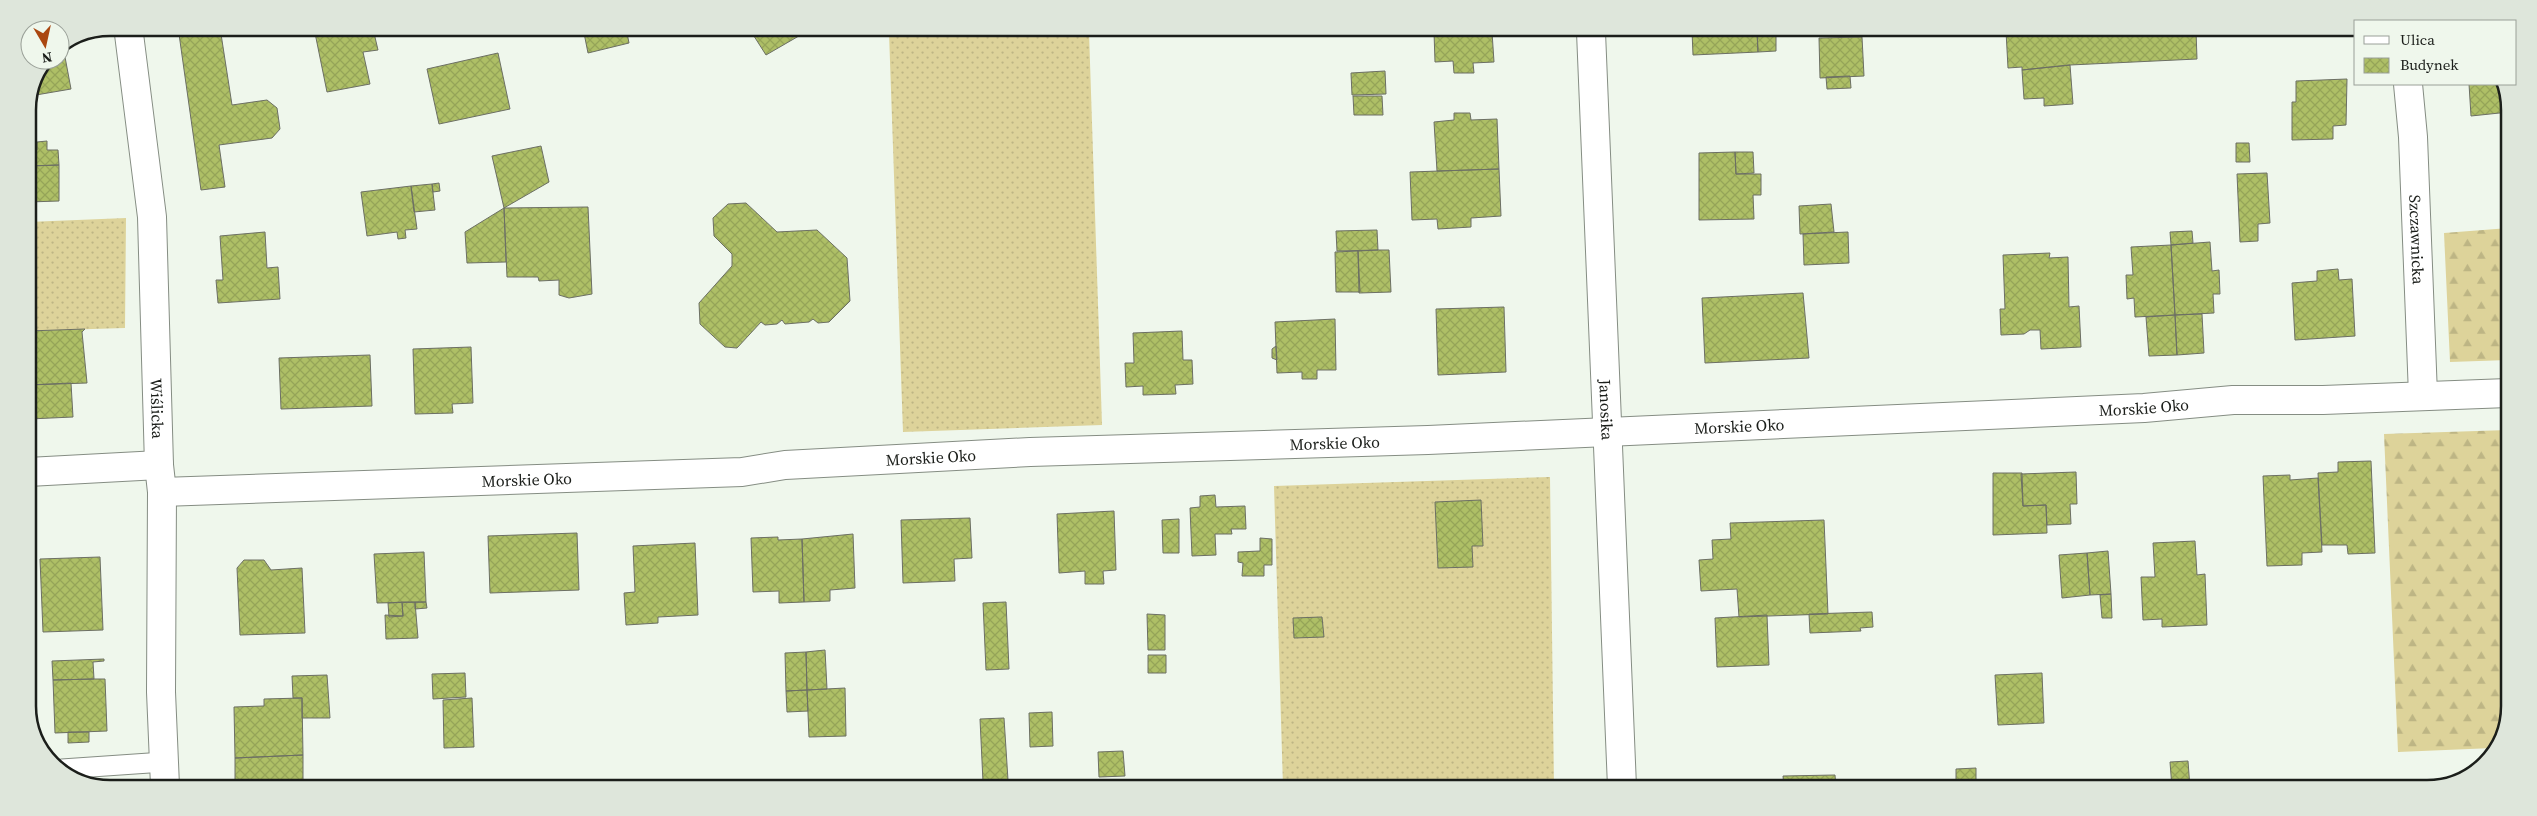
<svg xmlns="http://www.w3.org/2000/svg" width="2537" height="816" font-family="'Source Serif 4',serif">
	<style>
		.grass { fill: url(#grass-dots) }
		.forest { fill: url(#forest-firs) }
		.building { fill: url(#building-cross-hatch); stroke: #6c6f64 }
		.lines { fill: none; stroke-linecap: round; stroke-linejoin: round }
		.service-casing { stroke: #858d83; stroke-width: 21 }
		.minor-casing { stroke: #858d83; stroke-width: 30 }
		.tertiary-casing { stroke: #858d83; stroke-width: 30 }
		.service { stroke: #fff; stroke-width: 19 }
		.minor { stroke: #fff; stroke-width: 28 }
		.tertiary { stroke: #fff; stroke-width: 28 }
		.labels { text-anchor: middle; stroke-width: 4.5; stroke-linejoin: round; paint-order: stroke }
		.street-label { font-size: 16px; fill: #1b1e1a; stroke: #eff7ec }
		.rim { fill: none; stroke: #1b1e1a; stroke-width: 2.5 }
	</style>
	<defs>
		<pattern id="grass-dots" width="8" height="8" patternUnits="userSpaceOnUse" patternTransform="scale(1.25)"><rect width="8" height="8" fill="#ddd39a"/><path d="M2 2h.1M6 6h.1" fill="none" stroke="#bdb584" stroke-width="1.8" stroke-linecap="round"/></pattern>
		<pattern id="forest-firs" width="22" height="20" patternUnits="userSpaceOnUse" patternTransform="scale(1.25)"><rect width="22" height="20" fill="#ddd39a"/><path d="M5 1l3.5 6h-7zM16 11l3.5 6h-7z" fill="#bdb584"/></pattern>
		<pattern id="building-cross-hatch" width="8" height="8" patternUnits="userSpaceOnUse" patternTransform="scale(1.25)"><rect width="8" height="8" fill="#aebf66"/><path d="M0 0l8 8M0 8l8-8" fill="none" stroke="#95a458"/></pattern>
	</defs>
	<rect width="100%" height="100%" fill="#eff7ec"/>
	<!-- grass -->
	<path class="grass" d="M1089,32L1102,425L903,432L889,33Z
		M126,218L125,328L28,331V222Z
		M1550,477L1554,787H1283L1274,486Z"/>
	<!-- forest -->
	<path class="forest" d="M2509,228L2508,360L2450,362L2444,233Z
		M2508,430L2507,727L2493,748L2398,752L2384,434Z"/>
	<!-- building -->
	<path class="building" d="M1692,31H1757L1758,52L1693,55Z
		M1757,31H1776V51L1758,52Z
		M2006,31H2196L2197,59L2070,65L2022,70V67L2008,68Z
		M1434,32H1492L1494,62L1473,63L1474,73H1454L1453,61L1435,62Z
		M315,33H374L378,50L363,52L370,84L327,92Z
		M584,33H627L629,43L588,53Z
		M752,33H804L766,55Z
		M179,34H221L232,105L267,100L277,108L280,129L272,138L219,145L225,187L201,190Z
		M1862,37L1864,76L1820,78L1819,38Z
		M63,44L65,57L60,58V46Z
		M498,53L510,109L439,124L427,69Z
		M65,57L71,89L30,96L34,79L46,60H60V58Z
		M2070,65L2073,104L2044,106V98L2024,99L2022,70Z
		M1385,71L1386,94L1352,95L1351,73Z
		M1850,76L1851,88L1827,89L1826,77Z
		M2347,79L2346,125L2333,126V139L2292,140V102H2296V81Z
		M2469,84H2501L2509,105V112L2471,116Z
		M1353,96H1382L1383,115H1354Z
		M1454,113H1470L1471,120L1497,119L1499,169L1437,171L1434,122L1454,120Z
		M47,141V150H58L59,165L28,166V150H37V142Z
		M2236,143H2249L2250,162H2236Z
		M541,146L549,182L504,208L492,156Z
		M1735,152L1736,174H1761V195H1753L1754,219L1699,220V153Z
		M1735,152H1753L1754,173L1736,174Z
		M59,165V201L28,202V166Z
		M1499,169L1501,216L1471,218V227L1438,229L1437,219L1412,220L1410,172Z
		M2267,173L2270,223L2258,224V241L2240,242L2237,174Z
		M439,183L440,191L433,192L432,184Z
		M432,184L435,210L414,212L411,186Z
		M411,186L417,229L405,230L406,238L398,239L397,232L367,236L361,192Z
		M746,203L777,232L817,230L847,258L850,301L829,322L818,323L813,319L809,322L785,324L782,320L777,324L765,325L761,322L737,348L725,347L700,324L699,303L732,266V254L714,236L713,218L728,204Z
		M1831,204L1834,232L1800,234L1799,206Z
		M588,207L592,294L569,298L559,295V280L539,281L538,277H507L504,208Z
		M504,208L506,262L467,263L465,232Z
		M1377,230L1378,250L1337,251L1336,231Z
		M2192,231L2193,243L2171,245L2170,232Z
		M265,232L267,268L278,267L280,299L218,303L216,280H223L220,236Z
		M1848,232L1849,263L1804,265L1803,234Z
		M2210,242L2212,271L2219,270L2220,294H2213L2214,313L2175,315L2171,245Z
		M2171,245L2175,315L2135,317L2134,298L2127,299L2126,275H2133L2131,247Z
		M1378,250H1389L1391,292L1359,293L1358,251Z
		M1358,251L1360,292H1336L1335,252Z
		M2050,253L2049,258L2068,257L2069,307L2079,306L2081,347L2041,349L2040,330H2030L2024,334L2001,335L2000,309H2005L2003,255Z
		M2338,269L2339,280L2352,279L2355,336L2295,340L2292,283L2317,281V271Z
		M1803,293L1809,358L1705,363L1702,298Z
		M1504,307L1506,372L1438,375L1436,309Z
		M2202,314L2204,353L2177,355L2175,315Z
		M2175,315L2177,355L2149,356L2146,317Z
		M1335,319L1336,370H1317V379H1302V372L1277,373L1275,322Z
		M85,329L82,332L87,383L28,385V331Z
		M1182,331L1183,360H1192L1193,384L1175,385L1176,394L1143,395V386L1126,387L1125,363H1134L1133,333Z
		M1276,346L1277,360L1272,358V349Z
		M471,347L473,403L452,404L453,413L415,414L413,349Z
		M370,355L372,406L281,409L279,358Z
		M71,383L73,417L29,419L28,385Z
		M2371,461L2375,553L2348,554L2347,545H2322L2318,473L2338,472V462Z
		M2076,472L2077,504H2070L2071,524L2047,525L2046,505L2023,506L2021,474Z
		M1993,473H2022L2023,506L2046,505L2047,533L1993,535Z
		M2290,475V480L2318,478L2322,552L2302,553V565L2267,566L2263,476Z
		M1215,495L1216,507L1245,506L1246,529H1231L1232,534H1215L1216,555L1192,556L1190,508L1200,507V496Z
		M1481,500L1483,546H1472L1473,567L1438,568L1435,502Z
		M1114,511L1116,570L1103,571L1104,584H1085V571L1059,573L1057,514Z
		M970,518L972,558L954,559L955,581L903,583L901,520Z
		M1179,519V553H1163L1162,520Z
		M1824,520L1828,614L1739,617L1737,589L1701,591L1699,560L1713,559L1712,540L1731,539L1730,523Z
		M577,533L579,590L490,593L488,536Z
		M853,534L855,588L830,590V601L804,602L802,539Z
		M778,537V540L802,539L804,602L779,603V591L753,592L751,538Z
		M1260,538L1272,539V565H1264V576H1242L1243,563L1238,562V552L1260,551Z
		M2195,541L2197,575L2205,574L2207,625L2162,627V619L2143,620L2141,577H2155L2153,543Z
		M695,543L698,615L658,617V623L626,625L624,593L635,592L633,546Z
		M2108,551L2111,594L2090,595L2087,553Z
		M424,552L426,602L377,603L374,554Z
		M2087,553L2090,595L2062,598L2059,555Z
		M100,557L103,630L43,632L40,559Z
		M244,560H264L271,570L302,568L305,633L240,635L237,568Z
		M2111,594L2112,618H2102L2100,595Z
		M402,602H415L418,638L386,639L385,615L403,616Z
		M402,602L403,616L389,617L388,603Z
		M415,602H426L427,608L415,609Z
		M1006,602L1009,669L986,670L983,603Z
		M1872,612L1873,627L1860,628L1861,631L1810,633L1809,614Z
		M1147,614L1165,615V650H1148Z
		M1767,615L1769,665L1717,667L1715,618Z
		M1322,617L1324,637L1294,638L1293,618Z
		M825,650L827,689L807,690L806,652Z
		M806,652L807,690L786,691L785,653Z
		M1148,655H1166V673H1148Z
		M104,659V661L93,662L94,679L53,680L52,661Z
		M465,673L466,697L433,699L432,674Z
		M2042,673L2044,723L1998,725L1995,675Z
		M327,675L330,718H302V698H293L292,676Z
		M94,679H105L107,731L55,733L53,680Z
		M845,688L846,736L809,737L807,690Z
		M807,690L808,711L787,712L786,691Z
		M302,698L303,755L235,758L234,707L264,706V699Z
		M472,698L474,747L444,748L443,700Z
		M1052,712L1053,746L1030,747L1029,713Z
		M1004,718L1008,780L983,782L980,719Z
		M68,732H89V742L68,743Z
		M1123,751L1125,776L1099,777L1098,752Z
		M303,755V786H235V758Z
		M2188,761L2190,788H2172L2170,762Z
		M1976,768V788H1956V769Z
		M1835,775L1836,788H1784L1783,776Z"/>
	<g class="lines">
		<!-- service casing -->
		<g class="service-casing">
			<path id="service" d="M62,769L164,762"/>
		</g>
		<!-- minor casing -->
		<g class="minor-casing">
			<g id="minor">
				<path id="s1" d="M129,34L152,217L159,465L162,492L161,692L165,786"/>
				<path id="s2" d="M2408,84L2413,137L2423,395"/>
				<path d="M28,472L159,465"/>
				<path id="s3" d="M162,492L742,472L785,465L1030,452L1428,440L2144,408L2233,400H2323L2508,393"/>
			</g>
		</g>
		<!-- tertiary casing -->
		<g class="tertiary-casing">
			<g id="tertiary">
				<path id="s4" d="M1591,32L1622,787"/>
			</g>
		</g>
		<!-- service -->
		<use href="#service" class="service"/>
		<!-- minor -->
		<use href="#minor" class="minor"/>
		<!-- tertiary -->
		<use href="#tertiary" class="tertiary"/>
	</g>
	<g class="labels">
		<!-- street labels -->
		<g class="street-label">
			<text dy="6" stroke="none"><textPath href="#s2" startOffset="156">Szczawnicka</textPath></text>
			<text dy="6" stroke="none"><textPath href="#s3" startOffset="1984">Morskie Oko</textPath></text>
			<text dy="6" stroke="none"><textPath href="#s1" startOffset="376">Wiślicka</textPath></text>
			<text dy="6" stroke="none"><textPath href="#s4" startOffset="378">Janosika</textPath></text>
			<text dy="6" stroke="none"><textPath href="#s3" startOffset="1579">Morskie Oko</textPath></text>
			<text dy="6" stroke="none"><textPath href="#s3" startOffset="1174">Morskie Oko</textPath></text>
			<text dy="6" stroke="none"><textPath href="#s3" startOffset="770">Morskie Oko</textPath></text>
			<text dy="6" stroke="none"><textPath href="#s3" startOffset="365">Morskie Oko</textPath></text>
		</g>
	</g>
	<!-- crop -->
	<path d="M0 0H2537V816H0ZM110 36H2427A74 74 0 0 1 2501 110V706A74 74 0 0 1 2427 780H110A74 74 0 0 1 36 706V110A74 74 0 0 1 110 36Z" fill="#dee6db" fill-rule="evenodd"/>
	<path class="rim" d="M110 36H2427A74 74 0 0 1 2501 110V706A74 74 0 0 1 2427 780H110A74 74 0 0 1 36 706V110A74 74 0 0 1 110 36Z"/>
	<!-- legend -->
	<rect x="2354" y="20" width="162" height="65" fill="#eff7ec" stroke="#9aa098"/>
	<rect x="2364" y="36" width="25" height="8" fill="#ffffff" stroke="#9aa098"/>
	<text x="2400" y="45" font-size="15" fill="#1b1e1a">Ulica</text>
	<rect x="2364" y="58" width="25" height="15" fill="url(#building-cross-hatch)" stroke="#9aa098"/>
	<text x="2400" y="70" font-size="15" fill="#1b1e1a">Budynek</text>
	<!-- north arrow -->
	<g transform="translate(45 45) rotate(171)"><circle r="24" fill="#eff7ec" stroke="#9aa098"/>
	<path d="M0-4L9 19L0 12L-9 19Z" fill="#aa4710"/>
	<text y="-8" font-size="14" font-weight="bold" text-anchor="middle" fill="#1b1e1a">N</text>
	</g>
</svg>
